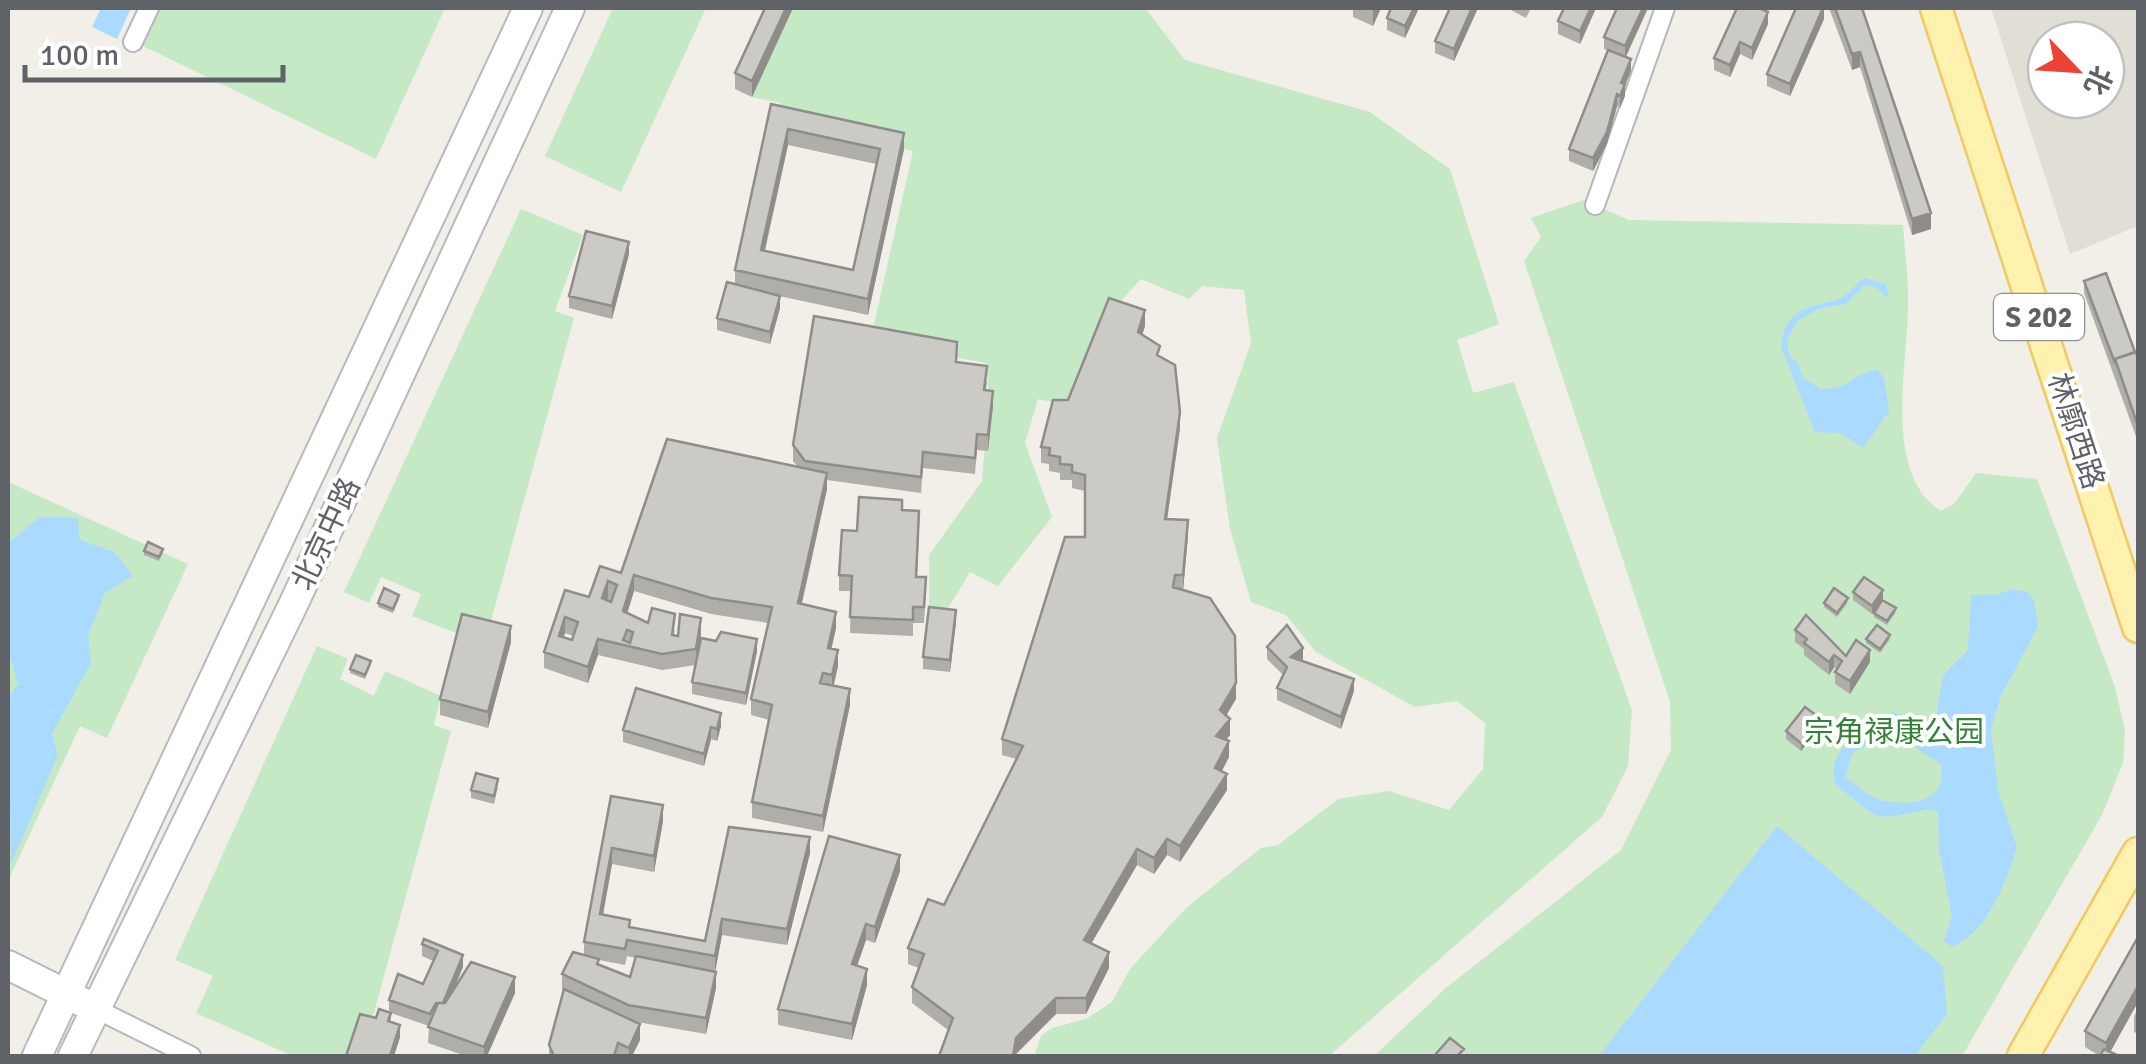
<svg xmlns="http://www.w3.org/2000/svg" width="2146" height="1064" font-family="Signika,'Noto Sans SC',sans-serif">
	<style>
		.education { fill: #e1ded6; fill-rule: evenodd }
		.green { fill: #c5e8c5 }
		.water { fill: #aadaff; fill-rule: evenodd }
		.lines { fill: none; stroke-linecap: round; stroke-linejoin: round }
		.street-casing { stroke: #b5b8bc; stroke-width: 22 }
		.secondary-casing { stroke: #b6babf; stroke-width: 32 }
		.primary-casing { stroke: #f2c960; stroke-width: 35 }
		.street { stroke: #fff; stroke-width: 18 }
		.secondary { stroke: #fff; stroke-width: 28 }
		.primary { stroke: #fff2af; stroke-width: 30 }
		.wall { fill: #afaea9; fill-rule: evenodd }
		.shaded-wall { fill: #8f8d8a }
		.building { fill: #cccac5; stroke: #8f8d8a; stroke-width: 2.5; fill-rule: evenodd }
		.labels { text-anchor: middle; stroke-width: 8; stroke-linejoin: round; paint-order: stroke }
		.shield { fill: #fff; stroke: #8f9295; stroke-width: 2.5 }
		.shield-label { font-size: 28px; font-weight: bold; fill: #5f6368 }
		.street-label { font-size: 30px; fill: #5f6368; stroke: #fff }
		.park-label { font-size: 30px; fill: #348238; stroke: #fff }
	</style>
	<rect width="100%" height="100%" fill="#f1efe8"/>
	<!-- education -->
	<path class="education" d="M1991,8H2138V226L2070,254ZM2046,40H2106V100H2046Z"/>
	<!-- green -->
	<path class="green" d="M154,8H445L376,159L137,43Z
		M613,8H706L621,192L545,156Z
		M793,8H1145L1185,60L1370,112L1450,169L1499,324L1457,340L1473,393L1514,382L1632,710L1628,766L1602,817L1329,1056H1034L1041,1036L1052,1028L1086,1019L1112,1002L1130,969L1186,908L1261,848L1278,845L1338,799L1389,791L1449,810L1483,769L1485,723L1457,701L1415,707L1316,652L1286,615L1251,602L1230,529L1217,438L1251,343L1244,290L1202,286L1189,299L1141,279L1109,314L1072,406L1038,399L1025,443L1052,517L998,586L970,572L944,615L929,612V555L982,481L989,396L986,363L870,342L913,151L771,120L781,103L752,97Z
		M1583,200L1629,220L1903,225C1905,253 1909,281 1908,309C1907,368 1883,475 1941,511L1954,504L1976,473L2037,479L2115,687L2125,730L2123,763L2102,815L1962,1056H1374L1446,988L1621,850L1671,750L1670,702L1524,261L1541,237L1531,218Z
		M521,209L583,235L555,311L574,318L489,628L461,624L456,633L412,616L421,594L381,577L369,603L344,592Z
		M8,482L188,564L107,738L80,726L8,881Z
		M317,646L348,659L340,679L374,696L385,671L441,696L434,725L451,731L372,1020L360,1017L345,1056H293L196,1013L213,976L175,960Z"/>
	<!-- water -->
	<path class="water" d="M101,8H131L117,39L92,27Z
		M1864,278L1886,284L1889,299L1875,287L1864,285L1848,303L1818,309L1798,321L1787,340L1790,358L1797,360L1803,377L1820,389C1853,390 1852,372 1877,370L1884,377L1889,412L1863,448L1840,433L1815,432L1781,347C1785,306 1810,308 1838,299C1849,296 1855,284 1864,278Z
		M39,517L78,518L79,539L114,552L133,576L105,593L88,636L91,663L52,734L58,755L11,864L8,698L18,684L8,649V544Z
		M2011,589L2027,592L2034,600L2038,627L2000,698L1991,731L1999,795L2017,846C2006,883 1988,932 1952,947L1944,941L1952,916L1939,850L1938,813L1932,809C1871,819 1888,826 1836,785C1822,748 1867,729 1892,712L1922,721L1936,717L1943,675L1968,650L1971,595H1996ZM1895,722L1914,729L1917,749L1941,764C1949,803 1909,807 1880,800C1866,796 1857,784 1845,777L1853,752L1887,736Z
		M1777,826L1943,966L1947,1015L1914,1056H1599Z"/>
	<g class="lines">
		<!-- street casing -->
		<g class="street-casing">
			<path id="street" d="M133,42L149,8
				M1595,205L1665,8
				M96,1009L191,1056"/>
		</g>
		<!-- secondary casing -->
		<g class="secondary-casing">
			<path id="secondary" d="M8,965L82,1002
				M37,1056L528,8
				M73,1056L293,605L570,8"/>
		</g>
		<!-- primary casing -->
		<g class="primary-casing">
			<path id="primary" d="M1936,8L2138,627
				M2023,1056L2138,853"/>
		</g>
		<!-- street -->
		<use href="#street" class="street"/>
		<!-- secondary -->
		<use href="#secondary" class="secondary"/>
		<!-- primary -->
		<use href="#primary" class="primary"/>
	</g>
	<!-- wall -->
	<path class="wall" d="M765,8H793L752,97L735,89V73Z
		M1353,8H1381L1373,26L1353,17Z
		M1391,8H1419L1405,38L1387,30V18Z
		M1478,8L1454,61L1435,53V41Z
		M1507,8H1531L1526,18Z
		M1564,8H1596L1580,44L1558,34V21Z
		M1648,8L1626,57L1631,71L1625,85V96L1620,108L1617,106L1607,144L1593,171L1569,161V149L1609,51L1604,49V37Z
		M1829,8H1862L1931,229L1912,235L1860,67L1852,70Z
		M1762,9L1768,24L1752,60L1740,54L1730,77L1714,70V58Z
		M1824,19L1790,96L1767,86V74Z
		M771,104L904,149L868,315L779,296L780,308L770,344L717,330V318L735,284V270ZM788,145L876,164L853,270L765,251Z
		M629,254L612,319L569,308V296Z
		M2084,281L2138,358V442L2084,293Z
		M1145,326L1142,335L1160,356L1180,428L1167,519L1188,536L1183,590L1236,699L1226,715L1230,735L1226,740L1229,757L1222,771L1227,790L1180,862L1167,855L1154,874L1137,865L1091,944L1109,968L1086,1014H1056L1016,1054L948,1030L912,1003V987L919,968L908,964V948L944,905L1016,759L1002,755V739L1085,537V491L1072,488V480H1060V473L1049,471V464L1041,463V447L1068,400Z
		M957,362L987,382L986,390L993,406L988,451L977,450L975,474L923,468L921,493L827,480V489L802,604L836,628L831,649L838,666L834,685L850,705L823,832L752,818V802L769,720L751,715V699L768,623L711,614L634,591L627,613L648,623L675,630L674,635L701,634L698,654L757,651L746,705L692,694V682L696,665L662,670L598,655L588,683L544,668V652L565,590L589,597L600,566L621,573L798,467L793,461V445ZM565,633L573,636L572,640L564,637Z
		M902,510L919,527L917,577L926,593L924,623H913V636L850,633L851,591H839V575L857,531Z
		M144,551L163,553L159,561L144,555Z
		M1853,592L1883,598L1872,614L1853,600Z
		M399,599L393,613L378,607V603Z
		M1848,602L1837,617L1824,607V603Z
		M1896,612L1887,625L1874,617V613Z
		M956,622L950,672L923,669V657Z
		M1795,630L1846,656L1870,662L1850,694L1835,684V672L1837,669L1834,667L1829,675L1804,655V649L1795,642Z
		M1866,639H1890L1880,653L1866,643Z
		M511,642L488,728L440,715V699Z
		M1267,647L1303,660L1302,661L1354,691L1341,729L1277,700V688L1283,675L1267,659Z
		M371,665L365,679L350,673V669Z
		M721,726L717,741L711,739L704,766L623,742V730Z
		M1820,726L1801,751L1786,739V731Z
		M498,787L494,804L471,798V790Z
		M611,796L663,821L654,872L612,864L603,915L630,927L705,941L729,827L810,853L787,945L722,935L715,972L716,988L706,1034L637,1022L640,1040L632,1056H549V1045L564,991L562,990V974L584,955V942ZM627,956L635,958L630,977L599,965V960L625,965Z
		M900,871L875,943L866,940L857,966L867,985L852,1040L778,1025V1009Z
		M2138,937V1002L2110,1052L2100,1056L2085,1047V1031Z
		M424,939L463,967L454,988L515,993L487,1056H466L428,1043L429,1026L391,1013V1022L400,1037L394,1056H346L389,1012V1000L423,984L433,961L422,956V944Z
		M2138,1009V1034L2134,1032V1016Z"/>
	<!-- shaded-wall -->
	<path class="shaded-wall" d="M786,8H793L752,97V81Z
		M1374,8H1381L1373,26V10Z
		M1414,8H1419L1405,38V26Z
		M1472,8H1478L1454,61V49Z
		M1591,8H1596L1580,44V31Z
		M1643,8H1648L1625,58V46Z
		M1824,8V19L1790,96V84Z
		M1768,12V24L1752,60V48Z
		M1740,42V54L1730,77V65Z
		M1860,52V67L1852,70V54Z
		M1631,59V71L1625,85V96L1620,108L1621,83Z
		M1617,94V106L1607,144L1593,171V158Z
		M788,129V145L761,266V250Z
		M904,133V149L868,315V299Z
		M1931,213V229L1912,235V219Z
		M629,242V254L612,319V306Z
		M780,296V308L770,344V332Z
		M1145,310V326L1138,348V332Z
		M993,391V406L988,451V435Z
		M1180,412V428L1165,534V519Z
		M827,473V489L798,619V603Z
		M1188,520V536L1183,591V575Z
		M634,575V591L623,627V611Z
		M608,581V597L602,614V598Z
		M1883,590V598L1872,614V606Z
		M956,610V622L950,672V660Z
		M836,612V628L828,664V648Z
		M565,617V633L559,652V636Z
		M701,618V634L696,665V649Z
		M511,626V642L488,728V712Z
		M598,639V655L588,683V667Z
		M757,639V651L746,705V693Z
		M1303,648V660L1291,670V657Z
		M838,650V666L832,691V675Z
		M1870,650V662L1850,694V681Z
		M1834,655V667L1829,675V662Z
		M1354,679V691L1341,729V717Z
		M1236,683V699L1220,726V710Z
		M850,689V705L823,832V816Z
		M721,713V726L717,741V729Z
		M1820,718V726L1801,751V743Z
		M1230,719V735L1216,752V736Z
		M711,727V739L704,766V754Z
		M1229,741V757L1215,784V768Z
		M1227,774V790L1180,862V846Z
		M663,805V821L654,872V856Z
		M810,837V853L787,945V929Z
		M1167,839V855L1154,874V858Z
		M612,848V864L600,930V914Z
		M1137,849V865L1084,956V940Z
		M900,855V871L875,943V927Z
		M722,919V935L715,972V956Z
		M866,924V940L852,980V964Z
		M1109,952V968L1086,1014V998Z
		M463,955V967L443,1015V1003Z
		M867,969V985L852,1040V1024Z
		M716,972V988L706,1034V1018Z
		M515,977V993L487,1056H484V1047Z
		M2138,986V1002L2108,1056H2106V1043Z
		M1056,998V1014L1016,1054L1015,1056H1013L1016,1038Z
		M640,1024V1040L632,1056H629V1048Z
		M400,1025V1037L394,1056H390Z"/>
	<!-- building -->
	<path class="building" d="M765,8H786L752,81L735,73Z
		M1391,8H1414L1405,26L1387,18Z
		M1450,8H1472L1454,49L1435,41Z
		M1564,8H1591L1580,31L1558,21Z
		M1617,8H1643L1625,46L1604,37Z
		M1737,8H1759L1768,12L1752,48L1740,42L1730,65L1714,58Z
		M1796,8H1823L1790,84L1767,74Z
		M1835,8H1862L1931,213L1912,219L1860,52L1852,54Z
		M1608,50L1631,59L1621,83L1625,84L1620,96L1617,94L1607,132L1593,158L1569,149Z
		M771,104L904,133L868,299L735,270ZM788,129L880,149L853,270L761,250Z
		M586,231L629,242L612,306L569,296Z
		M2106,273L2135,352L2115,359V363L2084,281Z
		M727,282L780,296L770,332L717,318Z
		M1109,298L1145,310L1138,332L1160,346L1157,355L1175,365L1180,412L1165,519L1188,520L1183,575H1175L1173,587L1210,598L1235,636L1236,683L1220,710L1230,719L1216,736L1229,741L1215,768L1227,774L1180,846L1167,839L1154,858L1137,849L1084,940L1109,952L1086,998H1056L1016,1038L1013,1056H939L953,1018L912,987L924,954L908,948L928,899L944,905L1023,746L1002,739L1065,537H1085V475L1072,472V465L1060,464V457L1049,455L1050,448L1041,447L1053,400H1068Z
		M814,316L957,342L956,362L987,366L984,390L993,391L988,435L977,434L975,458L923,452L921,477L805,461L793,445Z
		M2136,352L2138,358V426L2115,359Z
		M667,439L827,473L798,603L836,612L828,648L838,650L832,675L823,673L820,683L850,689L823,816L752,802L772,705L751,699L772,607L711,598L634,575L623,611L648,623L652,608L675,614L672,635L678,636L680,614L701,618L696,649L662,654L598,639L588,667L544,652L565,590L589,597L600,566L621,573ZM608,581L617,585L611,602L602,598ZM565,617L578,622L572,640L559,636ZM627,630L633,632L630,643L623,640Z
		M859,497L902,500V510L919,511L916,577H926L924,607H913V620L850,617L852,576L839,575L842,530L857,531Z
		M148,542L163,549L159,557L144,551Z
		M1864,577L1883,590L1872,606L1853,592Z
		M384,588L399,595L393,609L378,603Z
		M1834,588L1848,598L1837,613L1824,603Z
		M1882,600L1896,608L1887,621L1874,613Z
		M929,607L956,610L950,660L923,657Z
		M462,614L511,626L488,712L440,699Z
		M1806,615L1846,656L1856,640L1870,650L1850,681L1835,672L1842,661L1834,655L1829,662L1804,643L1807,639L1795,630Z
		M1287,625L1303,648L1291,657L1354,679L1341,717L1277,688L1287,667L1267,647Z
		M1877,625L1890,635L1880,649L1866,639Z
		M721,632L757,639L746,693L692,682L701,638L716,641Z
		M356,655L371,661L365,675L350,669Z
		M636,688L721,713L717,729L711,727L704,754L623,730Z
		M1805,707L1820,718L1801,743L1786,731Z
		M476,773L498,779L494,796L471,790Z
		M611,796L663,805L654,856L612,848L600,914L630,920L629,927L705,941L729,827L810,837L787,929L722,919L715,956L627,940L625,949L584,942Z
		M829,836L900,855L875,927L866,924L852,964L867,969L852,1024L778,1009Z
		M2138,937V986L2106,1043L2085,1031Z
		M424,939L463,955L443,1003H436L430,1014L389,1000L398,974L423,984L438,951L422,944Z
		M573,952L599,959L597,964L630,977L636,956L716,972L706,1018L628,1005L562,974Z
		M471,962L515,977L484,1047L428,1027L438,1003H445Z
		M564,989L640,1024L629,1048L618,1043L614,1056H554L549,1045Z
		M379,1009L391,1013L388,1021L400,1025L390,1056H346L360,1014L376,1018Z
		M1450,1038L1464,1049L1457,1056H1434Z
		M2104,1049L2119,1056H2100Z"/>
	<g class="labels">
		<!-- shield labels -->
		<rect class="shield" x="1994" y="294" width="90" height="46" rx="8"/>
		<g class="shield-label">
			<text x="2039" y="327">S 202</text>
		</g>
		<!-- street labels -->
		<g class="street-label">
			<text transform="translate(2076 431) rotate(72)" y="10">林廓西路</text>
			<text transform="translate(326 534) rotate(-65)" y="10">北京中路</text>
		</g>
		<!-- park labels -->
		<g class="park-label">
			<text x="1894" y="742">宗角禄康公园</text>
		</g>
	</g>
	<!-- border -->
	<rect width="2146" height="1064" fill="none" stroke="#5f6368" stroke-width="20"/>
	<!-- north arrow -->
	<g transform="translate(2076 70) rotate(115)"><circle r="48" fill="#ffffff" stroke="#bfc1c3" stroke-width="2.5"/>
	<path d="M0-8L18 38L0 25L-18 38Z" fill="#ea4335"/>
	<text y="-15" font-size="28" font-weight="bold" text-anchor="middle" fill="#5f6368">北</text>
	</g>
	<!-- scale -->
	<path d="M25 65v15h258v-15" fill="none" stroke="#5f6368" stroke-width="5"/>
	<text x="40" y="65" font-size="30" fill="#5f6368" stroke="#ffffff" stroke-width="8" paint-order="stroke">100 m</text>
</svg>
